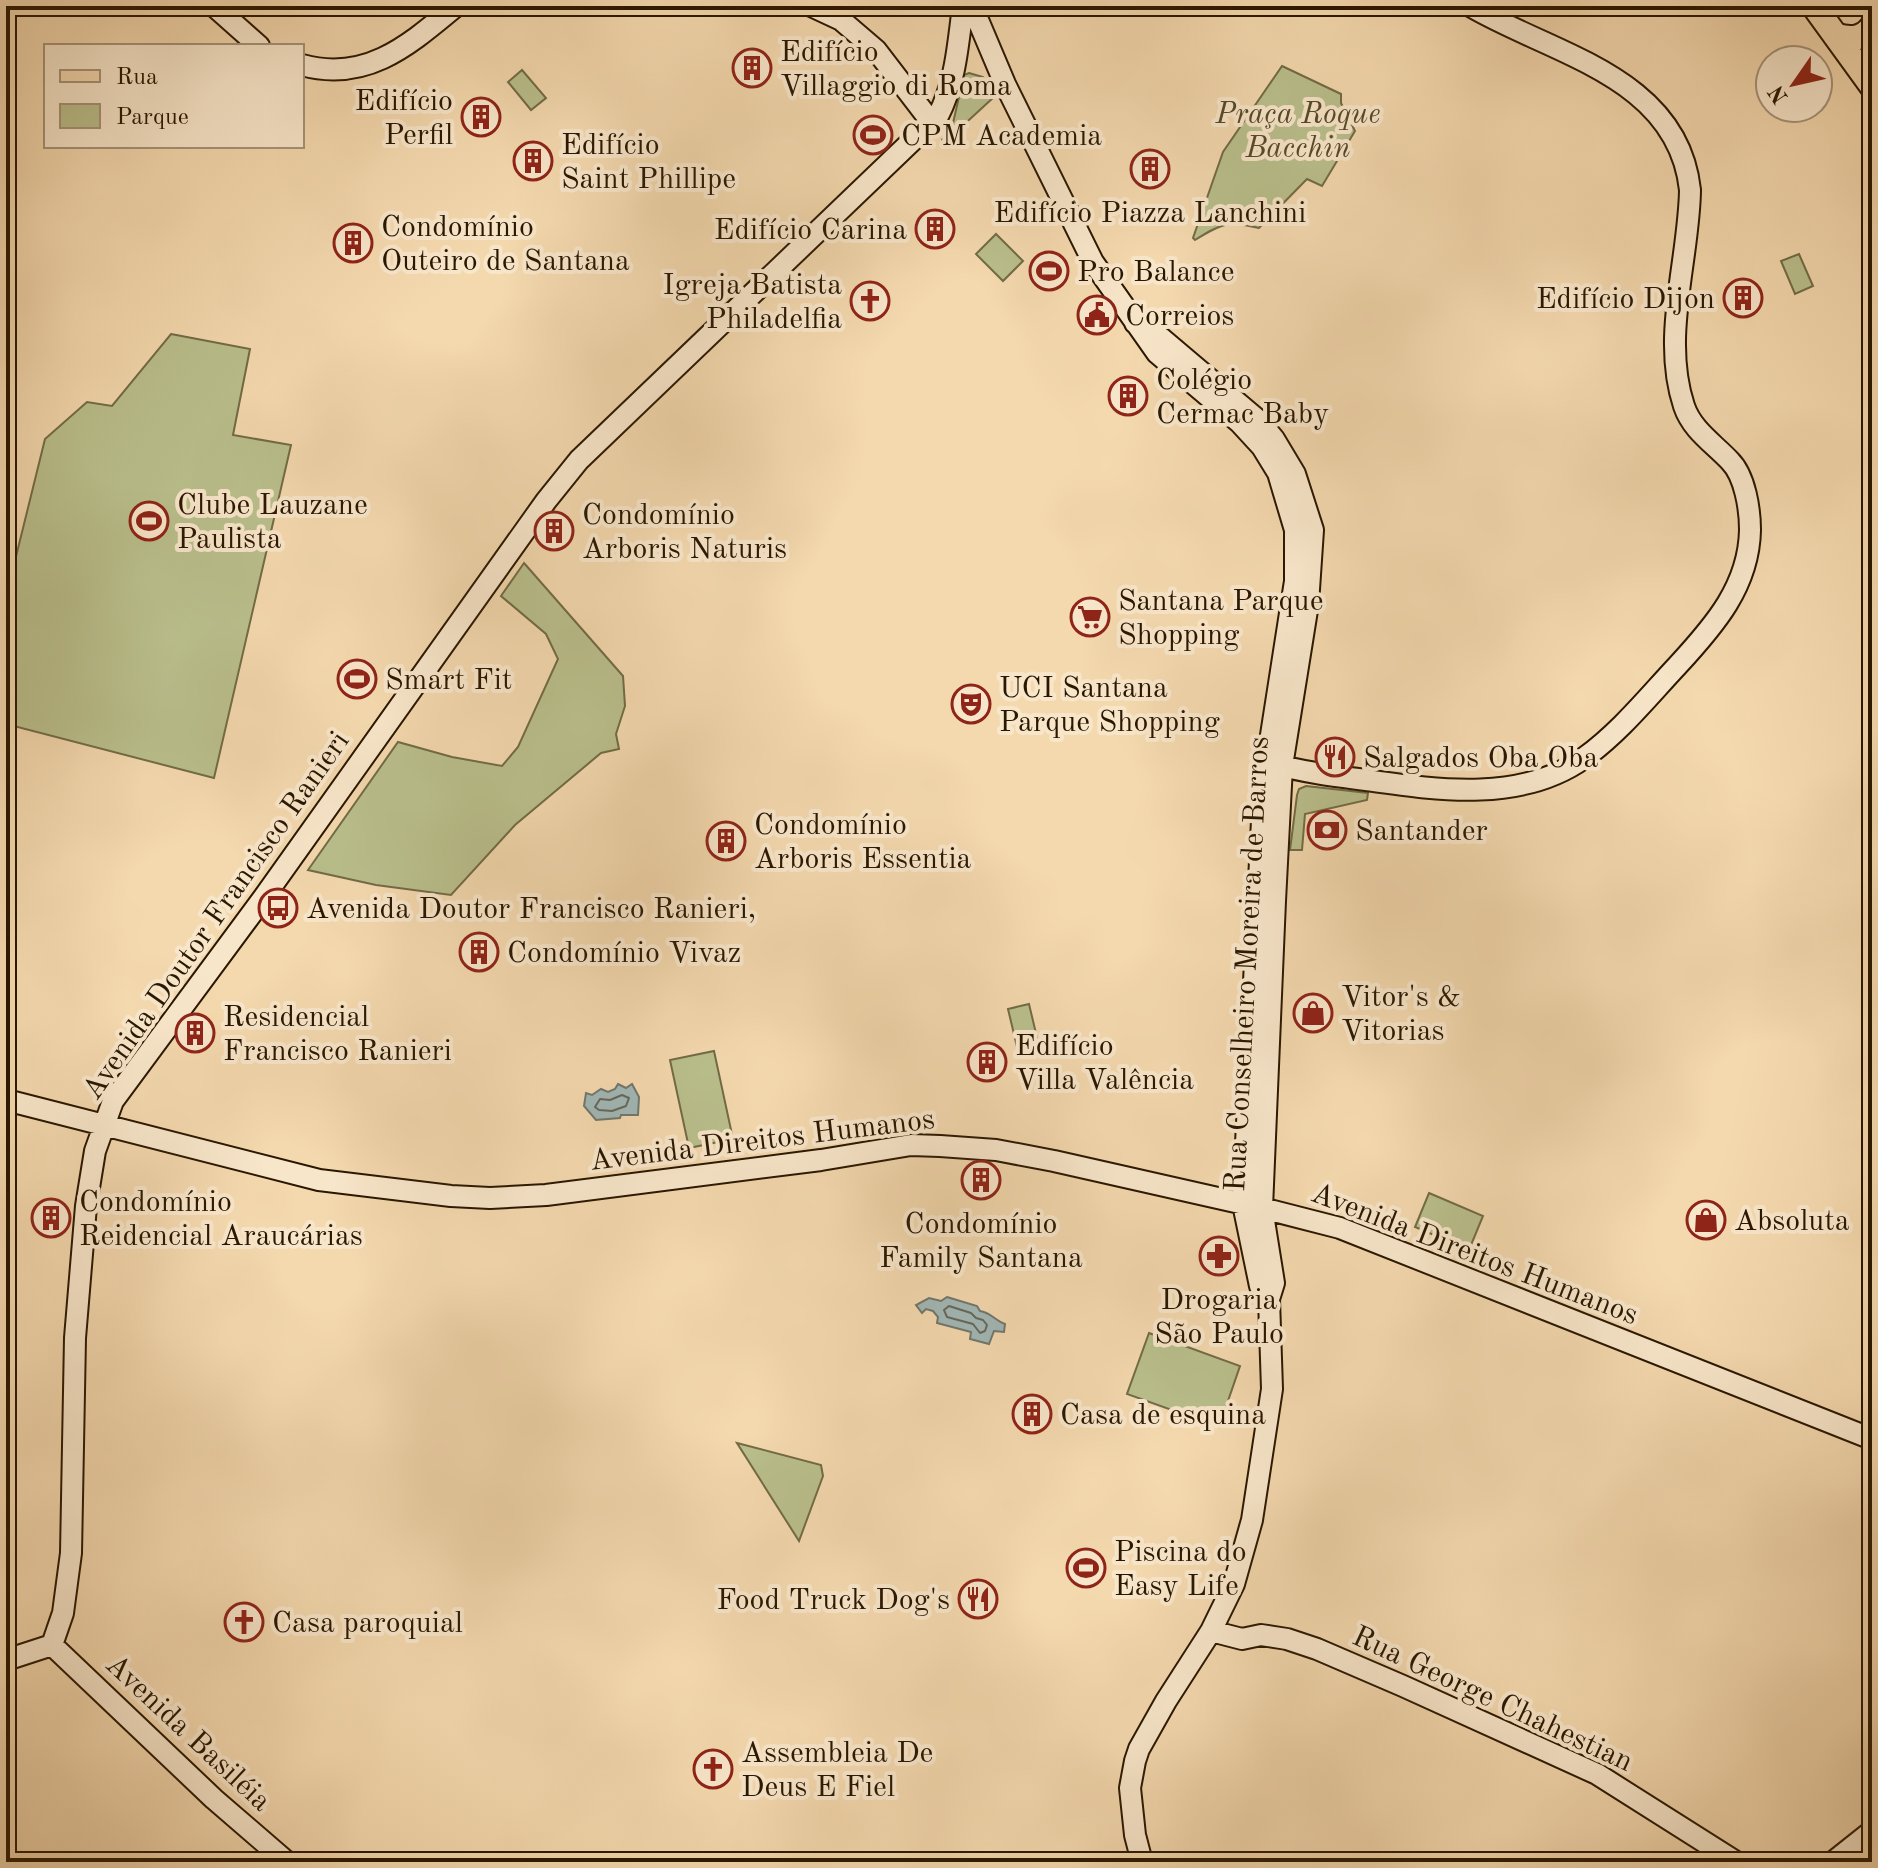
<svg xmlns="http://www.w3.org/2000/svg" width="1878" height="1868" font-family="'Old Standard TT',serif">
	<style>
		.green { fill: #b9bf8c; stroke: #726b46; stroke-width: 2 }
		.water { fill: #a1b7b6; stroke: #71776d; stroke-width: 2 }
		.lines { fill: none; stroke-linecap: round; stroke-linejoin: round }
		.shore { stroke: #66675b; stroke-width: 2 }
		.secondary-casing { stroke: #2a1700; stroke-width: 24 }
		.primary-casing { stroke: #2a1700; stroke-width: 28 }
		.secondary { stroke: #f8e6ca; stroke-width: 20 }
		.primary { stroke: #f4d8ae; stroke-width: 24 }
		.labels { text-anchor: middle; stroke-width: 8; stroke-linejoin: round; paint-order: stroke }
		.poi-label { font-size: 30px; fill: #2a1700; stroke: #f8e6ca; text-anchor: start }
		.park-label { font-size: 30px; font-style: italic; fill: #55492a; stroke: #f8e6ca }
		.street-label { font-size: 30px; fill: #2a1700; stroke: #f8e6ca }
	</style>
	<rect width="100%" height="100%" fill="#f4d8ae"/>
	<filter id="stains"><feTurbulence type="fractalNoise" baseFrequency=".0025" numOctaves="4"/><feColorMatrix values="0 0 0 0 .2 0 0 0 0 .09 0 0 0 0 .02 0 0 0 .5 -.17"/></filter>
	<radialGradient id="worn" r=".72"><stop offset=".6" stop-color="#630" stop-opacity="0"/><stop offset="1" stop-color="#630" stop-opacity=".3"/></radialGradient>
	<!-- green -->
	<path class="green" d="M1282,66L1341,94V103L1355,131L1322,186L1307,179L1259,228C1228,220 1221,224 1195,240L1193,238L1223,152Z
		M522,70L546,98L531,110L508,82Z
		M969,73L983,77L995,96L944,143L942,140L953,123L964,75Z
		M996,234L1023,261L1003,281L976,254Z
		M1799,254L1813,286L1795,294L1781,261Z
		M171,334L250,349L233,435L291,445L214,778L6,724V597L45,439L87,402L112,406Z
		M524,563L623,676L625,706L616,734L619,749L601,753L515,825L451,895L376,885L308,870L398,742L452,757L502,766L518,747L558,659L546,634L501,596Z
		M1306,786L1368,793L1367,800L1305,814L1302,850H1290L1297,795L1299,789Z
		M1029,1004L1039,1046L1018,1051L1008,1009Z
		M714,1051L733,1139L689,1148L670,1060Z
		M1429,1193L1483,1216L1469,1250L1415,1227Z
		M1149,1333L1240,1366L1219,1427L1127,1394Z
		M737,1443L821,1465L823,1476L799,1541Z"/>
	<!-- water -->
	<path class="water" d="M618,1084L626,1088L632,1084L639,1097L638,1115H621L620,1118L596,1120L584,1106L586,1093L592,1095L601,1089L608,1092L615,1089Z
		M947,1297L977,1306L980,1311C990,1312 996,1321 1005,1324L1004,1332L994,1331L989,1344L970,1339L971,1332L937,1323L938,1317L933,1311L926,1309L922,1313L916,1305L929,1298L941,1301Z"/>
	<g class="lines">
		<!-- shore -->
		<path class="shore" d="M622,1095L629,1098L626,1106L612,1111L599,1110L595,1107L600,1099L610,1100Z
			M949,1306L971,1313L976,1318L983,1320L987,1325L985,1331L980,1333L973,1324L947,1317L944,1310Z"/>
		<!-- secondary casing -->
		<g class="secondary-casing">
			<path id="secondary" d="M214,6L259,46
				M811,6L841,20L876,50L932,123
				M972,6L1005,84L1093,262L1157,353L1239,422L1262,447L1278,473L1295,530V581L1264,780L1243,1204L1260,1286L1269,1299
				M302,65C367,83 410,44 456,6
				M1135,323L1161,338L1259,421L1274,439L1295,474L1313,530L1308,604L1282,766L1275,901L1262,1208L1274,1283L1269,1299L1272,1389L1252,1520L1234,1584L1211,1631L1166,1701L1139,1749L1135,1761L1130,1788L1135,1835L1142,1862
				M1271,763C1302,772 1334,776 1366,780C1437,790 1521,803 1584,758C1620,732 1648,697 1678,665C1714,626 1749,586 1750,530C1750,509 1745,476 1730,461C1713,443 1692,430 1684,406C1661,337 1689,260 1690,190C1678,76 1551,54 1470,6
				M6,1100L319,1180L451,1196L490,1198L546,1195L821,1160L911,1145L940,1146L996,1150L1054,1161L1262,1208L1340,1228L1872,1439
				M1211,1631L1242,1639L1261,1635L1287,1639L1317,1649L1403,1686L1597,1774L1736,1862
				M52,1645L63,1613L71,1553L75,1338L86,1206L95,1151L113,1101L264,897L546,501L579,460L938,116C956,81 958,44 963,6
				M52,1645L214,1799L287,1862
				M6,1660L52,1645
				M1833,1862L1872,1831"/>
		</g>
		<!-- primary casing -->
		<g class="primary-casing">
			<path id="primary" d="M1814,6L1872,86
				M1835,35C1849,40 1862,40 1872,27"/>
		</g>
		<!-- secondary -->
		<use href="#secondary" class="secondary"/>
		<!-- primary -->
		<use href="#primary" class="primary"/>
	</g>
	<!-- icons -->
	<defs>
		<g id="building-ring" transform="scale(2)"><circle r="9.5" fill="#f8e6ca" stroke="#8f2418" stroke-width="1.5"/><path d="M-4-6H4V6H1V3H-1V6H-4ZM-2.5-4.3h1.7v1.8h-1.7ZM.8-4.3h1.7v1.8H.8ZM-2.5-1h1.7V.8h-1.7ZM.8-1h1.7V.8H.8Z" fill="#8f2418"/></g>
		<g id="stadium-ring" transform="scale(2)"><circle r="9.5" fill="#f8e6ca" stroke="#8f2418" stroke-width="1.5"/><path d="M0-5a6.5 5 0 1 0 0 10a6.5 5 0 1 0 0-10ZM-3.5-1.8h7v3.6h-7Z" fill="#8f2418"/></g>
		<g id="church-ring" transform="scale(2)"><circle r="9.5" fill="#f8e6ca" stroke="#8f2418" stroke-width="1.5"/><path d="M-1.2-6h2.4v3.5h3.3v2.4h-3.3V6h-2.4V-.1h-3.3v-2.4h3.3Z" fill="#8f2418"/></g>
		<g id="civic-ring" transform="scale(2)"><circle r="9.5" fill="#f8e6ca" stroke="#8f2418" stroke-width="1.5"/><path d="M-.6-6.5H3V-4.5H.6V-3L4-1V1h2V6H-6V1h2V-1L-.6-3ZM-1.2 2.5V6h2.4V2.5Z" fill="#8f2418"/></g>
		<g id="supermarket-ring" transform="scale(2)"><circle r="9.5" fill="#f8e6ca" stroke="#8f2418" stroke-width="1.5"/><path d="M-6-5.5h2.5l.6 2H6L4.5 2H-2.5L-4.4-4H-6ZM-1.5 3.2a1.3 1.3 0 1 0 .1 0ZM3 3.2a1.3 1.3 0 1 0 .1 0Z" fill="#8f2418"/></g>
		<g id="theatre-ring" transform="scale(2)"><circle r="9.5" fill="#f8e6ca" stroke="#8f2418" stroke-width="1.5"/><path d="M-5-5.5Q0-4 5-5.5V0Q5 5 0 6Q-5 5-5 0ZM-3.3-2.5H-1v1.5H-3.3ZM1-2.5H3.3v1.5H1ZM-2.8 1Q0 5.5 2.8 1Z" fill="#8f2418"/></g>
		<g id="restaurant-ring" transform="scale(2)"><circle r="9.5" fill="#f8e6ca" stroke="#8f2418" stroke-width="1.5"/><path d="M-5-6h1v4h1v-4h1v4h1v-4h1v5L-1.5 .5V6h-2V.5L-5-1ZM5-6V6H3V1.5H1.5Q1.5-4 5-6Z" fill="#8f2418"/></g>
		<g id="bank-ring" transform="scale(2)"><circle r="9.5" fill="#f8e6ca" stroke="#8f2418" stroke-width="1.5"/><path d="M-6-4H6V4H-6ZM0-2.3a2.3 2.3 0 1 0 0 4.6a2.3 2.3 0 1 0 0-4.6Z" fill="#8f2418"/></g>
		<g id="bus-ring" transform="scale(2)"><circle r="9.5" fill="#f8e6ca" stroke="#8f2418" stroke-width="1.5"/><path d="M-5-6H5V4H4V6H2V4H-2V6H-4V4H-5ZM-3.5-4V0h7V-4ZM-3.5 1.2v1.5H-2V1.2ZM2 1.2v1.5H3.5V1.2Z" fill="#8f2418"/></g>
		<g id="shop-ring" transform="scale(2)"><circle r="9.5" fill="#f8e6ca" stroke="#8f2418" stroke-width="1.5"/><path d="M-5-2.5h2.3a2.7 3.5 0 0 1 5.4 0H5L5.5 6h-11ZM-1.5-2.5h3a1.5 2.3 0 0 0-3 0Z" fill="#8f2418"/></g>
		<g id="pharmacy-ring" transform="scale(2)"><circle r="9.5" fill="#f8e6ca" stroke="#8f2418" stroke-width="1.5"/><path d="M-2-6h4v4h4v4h-4v4h-4v-4h-4v-4h4Z" fill="#8f2418"/></g>
	</defs>
	<g fill-rule="evenodd">
		<use href="#building-ring" x="752" y="68"/>
		<use href="#building-ring" x="481" y="117"/>
		<use href="#stadium-ring" x="873" y="135"/>
		<use href="#building-ring" x="533" y="161"/>
		<use href="#building-ring" x="1150" y="169"/>
		<use href="#building-ring" x="935" y="229"/>
		<use href="#building-ring" x="353" y="243"/>
		<use href="#stadium-ring" x="1049" y="271"/>
		<use href="#building-ring" x="1743" y="298"/>
		<use href="#church-ring" x="870" y="301"/>
		<use href="#civic-ring" x="1097" y="315"/>
		<use href="#building-ring" x="1128" y="396"/>
		<use href="#stadium-ring" x="149" y="521"/>
		<use href="#building-ring" x="554" y="531"/>
		<use href="#supermarket-ring" x="1090" y="617"/>
		<use href="#stadium-ring" x="357" y="679"/>
		<use href="#theatre-ring" x="971" y="704"/>
		<use href="#restaurant-ring" x="1335" y="757"/>
		<use href="#bank-ring" x="1327" y="830"/>
		<use href="#building-ring" x="726" y="841"/>
		<use href="#bus-ring" x="278" y="908"/>
		<use href="#building-ring" x="479" y="952"/>
		<use href="#shop-ring" x="1313" y="1013"/>
		<use href="#building-ring" x="195" y="1033"/>
		<use href="#building-ring" x="987" y="1062"/>
		<use href="#building-ring" x="981" y="1180"/>
		<use href="#building-ring" x="51" y="1218"/>
		<use href="#shop-ring" x="1706" y="1220"/>
		<use href="#pharmacy-ring" x="1219" y="1256"/>
		<use href="#building-ring" x="1032" y="1414"/>
		<use href="#stadium-ring" x="1086" y="1568"/>
		<use href="#restaurant-ring" x="978" y="1599"/>
		<use href="#church-ring" x="244" y="1622"/>
		<use href="#church-ring" x="713" y="1769"/>
	</g>
	<g class="labels">
		<!-- poi labels -->
		<g class="poi-label">
			<text x="780" y="61">Edifício<tspan x="780" dy="34">Villaggio di Roma</tspan></text>
			<text x="453" y="110" text-anchor="end">Edifício<tspan x="453" dy="34">Perfil</tspan></text>
			<text x="901" y="145">CPM Academia</text>
			<text x="561" y="154">Edifício<tspan x="561" dy="34">Saint Phillipe</tspan></text>
			<text x="1150" y="222" text-anchor="middle">Edifício Piazza Lanchini</text>
			<text x="381" y="236">Condomínio<tspan x="381" dy="34">Outeiro de Santana</tspan></text>
			<text x="907" y="239" text-anchor="end">Edifício Carina</text>
			<text x="1077" y="281">Pro Balance</text>
			<text x="842" y="294" text-anchor="end">Igreja Batista<tspan x="842" dy="34">Philadelfia</tspan></text>
			<text x="1715" y="308" text-anchor="end">Edifício Dijon</text>
			<text x="1125" y="325">Correios</text>
			<text x="1156" y="389">Colégio<tspan x="1156" dy="34">Cermac Baby</tspan></text>
			<text x="177" y="514">Clube Lauzane<tspan x="177" dy="34">Paulista</tspan></text>
			<text x="582" y="524">Condomínio<tspan x="582" dy="34">Arboris Naturis</tspan></text>
			<text x="1118" y="610">Santana Parque<tspan x="1118" dy="34">Shopping</tspan></text>
			<text x="385" y="689">Smart Fit</text>
			<text x="999" y="697">UCI Santana<tspan x="999" dy="34">Parque Shopping</tspan></text>
			<text x="1363" y="767">Salgados Oba Oba</text>
			<text x="754" y="834">Condomínio<tspan x="754" dy="34">Arboris Essentia</tspan></text>
			<text x="1355" y="840">Santander</text>
			<text x="306" y="918">Avenida Doutor Francisco Ranieri,</text>
			<text x="507" y="962">Condomínio Vivaz</text>
			<text x="1341" y="1006">Vitor's &amp;<tspan x="1341" dy="34">Vitorias</tspan></text>
			<text x="223" y="1026">Residencial<tspan x="223" dy="34">Francisco Ranieri</tspan></text>
			<text x="1015" y="1055">Edifício<tspan x="1015" dy="34">Villa Valência</tspan></text>
			<text x="79" y="1211">Condomínio<tspan x="79" dy="34">Reidencial Araucárias</tspan></text>
			<text x="1734" y="1230">Absoluta</text>
			<text x="981" y="1233" text-anchor="middle">Condomínio<tspan x="981" dy="34">Family Santana</tspan></text>
			<text x="1219" y="1309" text-anchor="middle">Drogaria<tspan x="1219" dy="34">São Paulo</tspan></text>
			<text x="1060" y="1424">Casa de esquina</text>
			<text x="1114" y="1561">Piscina do<tspan x="1114" dy="34">Easy Life</tspan></text>
			<text x="950" y="1609" text-anchor="end">Food Truck Dog's</text>
			<text x="272" y="1632">Casa paroquial</text>
			<text x="741" y="1762">Assembleia De<tspan x="741" dy="34">Deus E Fiel</tspan></text>
		</g>
		<!-- park labels -->
		<g class="park-label">
			<text x="1298" y="123">Praça Roque<tspan x="1298" dy="34">Bacchin</tspan></text>
		</g>
		<!-- street labels -->
		<g class="street-label">
			<text transform="translate(215 915) rotate(-55)" y="10">Avenida Doutor Francisco Ranieri</text>
			<text transform="translate(1246 964) rotate(-87)" y="10">Rua Conselheiro Moreira de Barros</text>
			<text transform="translate(762 1139) rotate(-7)" y="10">Avenida Direitos Humanos</text>
			<text transform="translate(1475 1253) rotate(21)" y="10">Avenida Direitos Humanos</text>
			<text transform="translate(1493 1698) rotate(25)" y="10">Rua George Chahestian</text>
			<text transform="translate(189 1732) rotate(43)" y="10">Avenida Basiléia</text>
		</g>
	</g>
	<!-- margin -->
	<rect width="1878" height="1868" fill="none" stroke="#f4d8ae" stroke-width="32"/>
	<rect x="8" y="8" width="1862" height="1852" fill="none" stroke="#2a1700" stroke-width="4"/>
	<rect x="16" y="16" width="1846" height="1836" fill="none" stroke="#2a1700" stroke-width="2"/>
	<!-- legend -->
	<rect x="44" y="44" width="260" height="104" fill="#f8e6ca" stroke="#a69379" stroke-width="2"/>
	<rect x="60" y="70" width="40" height="12" fill="#f4d8ae" stroke="#a69379" stroke-width="2"/>
	<text x="116" y="84" font-size="24" fill="#2a1700">Rua</text>
	<rect x="60" y="104" width="40" height="24" fill="#b9bf8c" stroke="#a69379" stroke-width="2"/>
	<text x="116" y="124" font-size="24" fill="#2a1700">Parque</text>
	<!-- north arrow -->
	<g transform="translate(1794 84) rotate(236)"><circle r="38" fill="#f8e6ca" stroke="#a69379" stroke-width="2"/>
	<path d="M0-6L14 30L0 20L-14 30Z" fill="#8f2418"/>
	<text y="-12" font-size="22" font-weight="bold" text-anchor="middle" fill="#2a1700">N</text>
	</g>
	<rect width="100%" height="100%" filter="url(#stains)"/>
	<rect width="100%" height="100%" fill="url(#worn)"/>
</svg>
